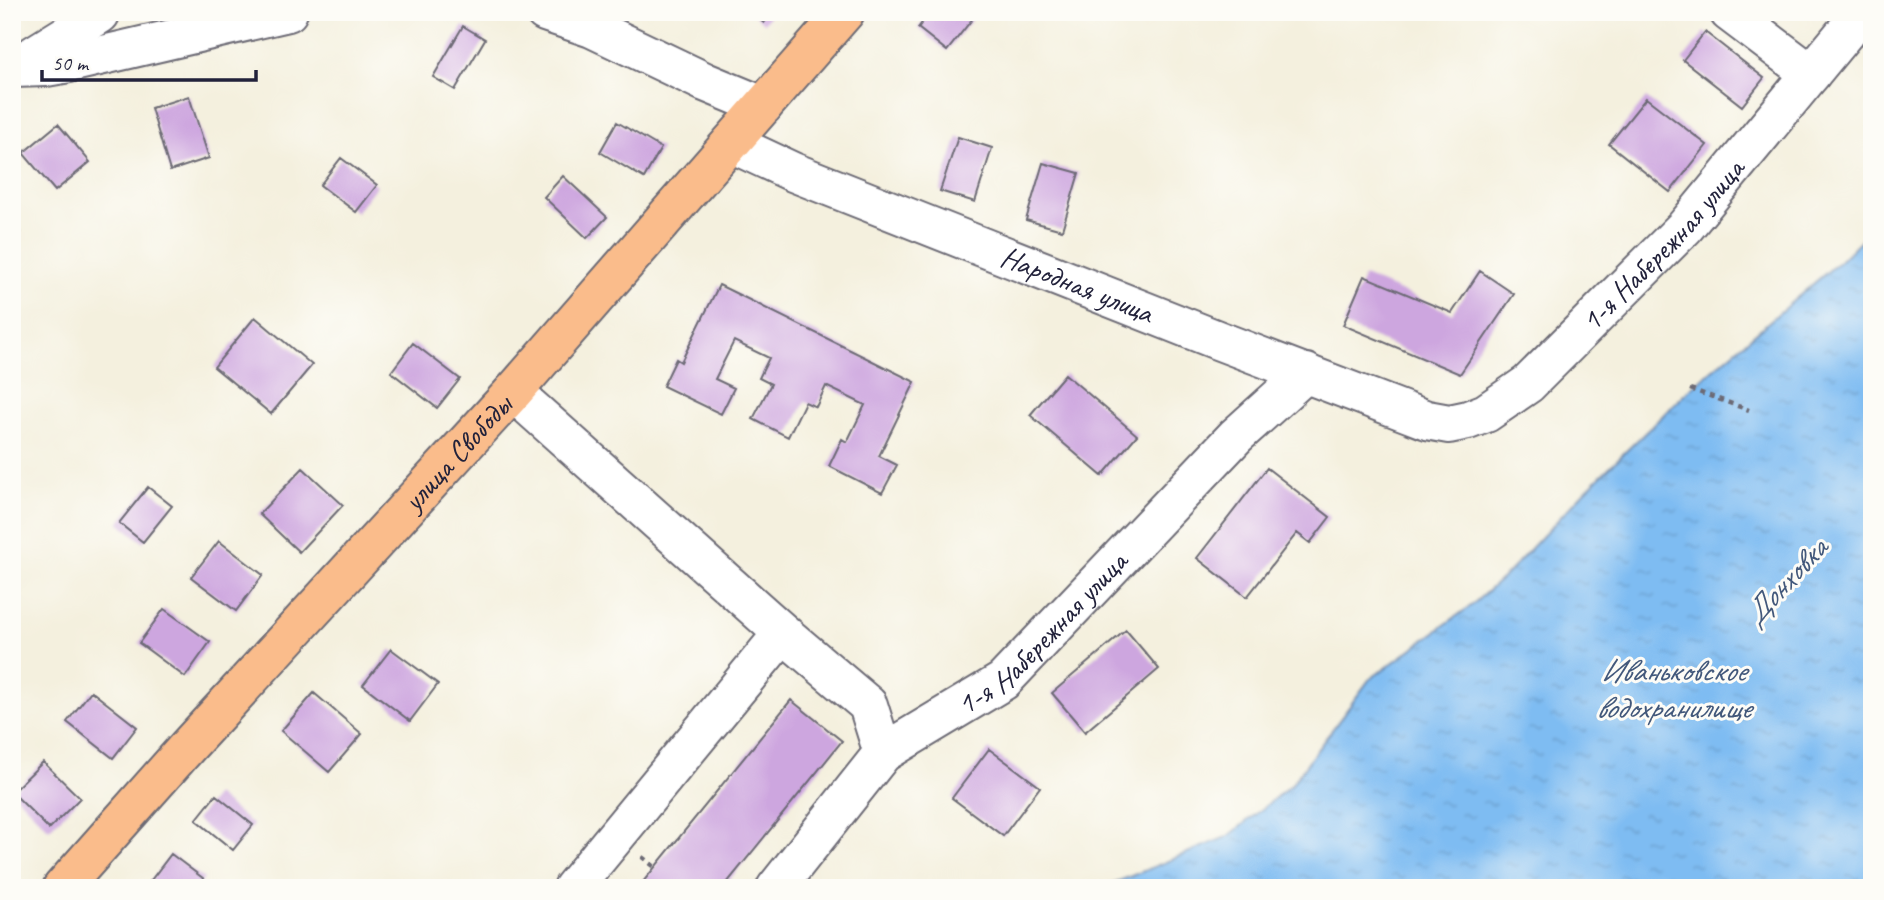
<svg xmlns="http://www.w3.org/2000/svg" width="1884" height="900" font-family="Caveat,sans-serif">
	<style>
		.water { fill: url(#water-ripples); stroke: #506f96; stroke-width: 2 }
		.building { fill: #cda6df }
		.lines { fill: none; stroke-linecap: round; stroke-linejoin: round }
		.minor-casing { stroke: #6c6a74; stroke-width: 42 }
		.major-casing { stroke: #6c6a74; stroke-width: 42 }
		.path { stroke: #6c6a74; stroke-width: 4.5; stroke-dasharray: 5 5; stroke-linecap: butt }
		.minor { stroke: #fff; stroke-width: 38 }
		.major { stroke: #fabc8b; stroke-width: 38 }
		.labels { text-anchor: middle; stroke-width: 6; stroke-linejoin: round; paint-order: stroke }
		.street-label { font-size: 30px; fill: #22223b; stroke: #fdfcf7 }
		.water-label { font-size: 32px; font-style: italic; fill: #42587b; stroke: #fdfcf7 }
	</style>
	<defs>
		<pattern id="water-ripples" width="26" height="14" patternUnits="userSpaceOnUse" patternTransform="scale(1.75)"><rect width="26" height="14" fill="#7ebcf2"/><path d="M2 4q2-2 4 0t4 0M15 11q2-2 4 0t4 0" fill="none" stroke="#6da1d0"/></pattern>
	</defs>
	<rect width="100%" height="100%" fill="#fdfcf7"/>
	<filter id="ink" filterUnits="userSpaceOnUse"><feTurbulence type="fractalNoise" baseFrequency=".0143" numOctaves="2"/><feDisplacementMap in="SourceGraphic" scale="14" xChannelSelector="R" yChannelSelector="G"/><feConvolveMatrix kernelMatrix="1 2 1 2 8 2 1 2 1" color-interpolation-filters="sRGB"/></filter>
	<filter id="wash" filterUnits="userSpaceOnUse"><feTurbulence type="fractalNoise" baseFrequency=".00686" numOctaves="4" result="noise"/><feDisplacementMap in="SourceGraphic" scale="28" xChannelSelector="R" yChannelSelector="G"/><feGaussianBlur stdDeviation="1.57" result="paint"/><feColorMatrix in="noise" values="0 0 0 0 0 0 0 0 0 0 0 0 0 0 0 0 0 1.4 0 .05"/><feComposite in="paint" operator="in"/></filter>
	<g filter="url(#wash)">
		<rect width="100%" height="100%" fill="#f4f0de"/>
		<!-- water -->
		<path class="water" d="M1872,229V888H1102L1229,836L1291,785L1369,680L1472,605L1509,572L1584,492L1690,389L1840,261Z"/>
		<g id="blocks">
			<!-- building -->
			<path class="building" d="M750,12H772L764,23Z
				M930,12H975L977,13L947,51L918,28Z
				M463,26L485,39L455,90L433,77Z
				M1705,32L1764,78L1742,106L1683,60Z
				M189,96L209,158L170,171L151,108Z
				M1646,98L1707,145L1670,192L1609,144Z
				M617,122L661,148L644,178L600,152Z
				M58,124L90,162L55,191L23,153Z
				M958,137L992,148L975,202L940,191Z
				M341,158L377,185L356,212L320,185Z
				M1043,163L1079,173L1062,230L1026,220Z
				M563,176L607,217L587,238L544,197Z
				M12,224L20,232L12,240Z
				M1480,271L1514,294L1460,374L1343,325L1364,276L1452,313Z
				M719,285L915,382L879,456L897,465L882,493L829,466L842,439L847,442L865,405L826,386L816,407L805,402L788,437L753,419L771,384L759,378L769,358L734,341L715,379L734,388L721,414L663,386L676,359L681,362Z
				M255,317L312,365L271,414L214,367Z
				M413,343L460,379L437,408L391,372Z
				M1065,374L1137,435L1102,476L1030,415Z
				M303,468L343,505L299,552L259,514Z
				M1267,468L1330,517L1310,543L1297,533L1247,597L1197,558Z
				M148,487L172,506L143,542L119,523Z
				M219,541L263,575L236,611L191,577Z
				M164,609L210,642L185,677L139,643Z
				M1126,630L1159,669L1085,732L1052,693Z
				M391,649L438,684L410,721L363,685Z
				M91,691L137,727L113,758L67,722Z
				M314,693L362,734L329,772L281,731Z
				M791,700L842,741L723,888H638Z
				M989,749L1040,787L1003,836L952,798Z
				M43,762L80,798L49,829L12,792Z
				M216,795L253,825L233,850L196,820Z
				M171,854L204,879L197,888H145Z"/>
		</g>
	</g>
	<g filter="url(#ink)">
		<use href="#blocks" fill-opacity="0" stroke="#6c6a74" stroke-width="2"/>
		<g class="lines">
			<!-- minor casing -->
			<g class="minor-casing">
				<g id="minor">
					<path d="M545,12L592,28L705,82L763,106"/>
					<path d="M1729,12L1811,74"/>
					<path d="M18,65L100,14"/>
					<path d="M12,68L46,67L69,63L288,12"/>
					<path id="s1" d="M731,143L793,172L1220,341L1427,420L1449,424L1468,420L1486,413L1528,384L1685,227L1862,12"/>
					<path d="M513,392L783,633L573,888"/>
					<path d="M783,633L868,705L883,753"/>
					<path id="s2" d="M776,888L883,753L1003,681L1236,436L1306,373"/>
				</g>
			</g>
			<!-- major casing -->
			<g class="major-casing">
				<g id="major">
					<path id="s3" d="M62,888L188,746L513,392L845,12"/>
				</g>
			</g>
			<!-- path -->
			<path class="path" d="M1690,389L1749,410
				M642,857L655,867"/>
			<!-- minor -->
			<use href="#minor" class="minor"/>
			<!-- major -->
			<use href="#major" class="major"/>
		</g>
	</g>
	<g class="labels">
		<!-- street labels -->
		<g class="street-label">
			<text dy="10" stroke="none"><textPath href="#s1" startOffset="1055">1-я Набережная улица</textPath></text>
			<text dy="10" stroke="none"><textPath href="#s1" startOffset="374">Народная улица</textPath></text>
			<text dy="10" stroke="none"><textPath href="#s3" startOffset="588">улица Свободы</textPath></text>
			<text dy="10" stroke="none"><textPath href="#s2" startOffset="373">1-я Набережная улица</textPath></text>
		</g>
		<!-- water labels -->
		<g class="water-label">
			<text transform="translate(1785 581) rotate(-47)" y="11">Донховка</text>
			<text x="1673" y="681">Иваньковское<tspan x="1673" dy="37">водохранилище</tspan></text>
		</g>
	</g>
	<!-- margin -->
	<rect width="1884" height="900" fill="none" stroke="#fdfcf7" stroke-width="42"/>
	<!-- scale -->
	<path d="M42 70v10h214v-10" fill="none" stroke="#22223b" stroke-width="3.5"/>
	<text x="52" y="70" font-size="21" fill="#22223b" stroke="#fdfcf7" stroke-width="5" paint-order="stroke">50 m</text>
</svg>
